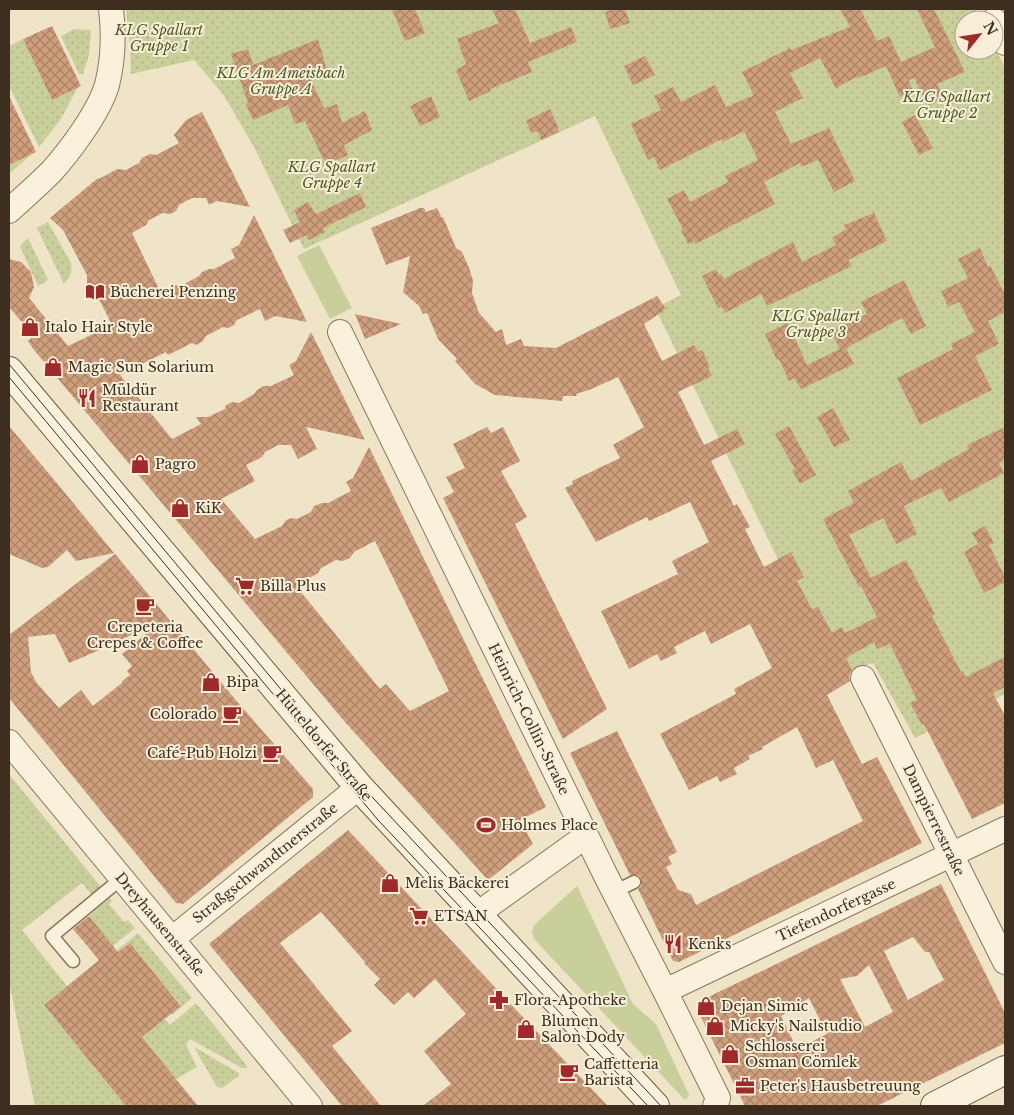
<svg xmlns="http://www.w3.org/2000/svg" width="1014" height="1115" font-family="'Libre Baskerville',serif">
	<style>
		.grass { fill: url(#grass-dots) }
		.park { fill: #c9cf9b }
		.building { fill: url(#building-cross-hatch); fill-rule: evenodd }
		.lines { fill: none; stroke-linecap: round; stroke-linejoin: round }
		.service-casing { stroke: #8d765c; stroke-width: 15 }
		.minor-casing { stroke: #8d765c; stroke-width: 26 }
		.secondary-casing { stroke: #6f573f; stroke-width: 30 }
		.service { stroke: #faf1dc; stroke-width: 12 }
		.minor { stroke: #faf1dc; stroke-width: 24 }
		.secondary { stroke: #faf1dc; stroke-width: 28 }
		.tram { stroke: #3d2e20; stroke-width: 1 }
		.labels { text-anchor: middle; stroke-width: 4; stroke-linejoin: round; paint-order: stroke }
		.park-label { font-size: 14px; font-style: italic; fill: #4d5a26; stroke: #f7eed8 }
		.poi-label { font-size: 14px; fill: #3d2e20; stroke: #f7eed8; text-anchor: start }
		.street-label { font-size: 14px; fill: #3d2e20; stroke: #f7eed8 }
	</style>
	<defs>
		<pattern id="grass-dots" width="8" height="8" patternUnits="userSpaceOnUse" patternTransform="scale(1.25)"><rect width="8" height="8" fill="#c9cf9b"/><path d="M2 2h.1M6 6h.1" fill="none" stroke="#aeb285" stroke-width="1.8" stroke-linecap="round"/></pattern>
		<pattern id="building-cross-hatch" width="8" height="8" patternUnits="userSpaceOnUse" patternTransform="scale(1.25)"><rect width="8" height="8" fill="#cf9f7d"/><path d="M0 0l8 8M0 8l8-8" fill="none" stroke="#a98266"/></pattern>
	</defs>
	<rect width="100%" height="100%" fill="#f0e4c8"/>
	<!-- grass -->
	<path class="grass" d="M126,9H976L982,20H964V50H994V45L1005,68V694L915,738L873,663L835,676L655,308L681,295L595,116L304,249L254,147L223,94L194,60L131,74L130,47Z
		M74,29L91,30L89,55L83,74H79L61,36Z
		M23,39L52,100L78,87L61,119L39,147L11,90L9,91V46Z
		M32,154L9,174V165Z
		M48,222L71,263C73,272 69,277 64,284L37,228Z
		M28,238L48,280L38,286L20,246Z
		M9,774L101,887L91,894L82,883L22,930L67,986L44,1005L126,1106H35L9,982Z
		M110,898L112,901L109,904L124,922L128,920L135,928L113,946L89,916Z
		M138,933L192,998L172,1015L171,1014L181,1005L130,943L119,952L117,950Z
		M196,1003L247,1066V1068H242L190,1039L186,1045L197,1067L176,1079L142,1037L165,1019L170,1025Z
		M196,1048L239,1073V1076L222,1088L217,1087L195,1049Z"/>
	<!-- park -->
	<path class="park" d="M319,245L352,308L330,319L297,256Z
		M577,886L633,1004L656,1024L689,1095L686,1100L684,1099L534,939L532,932L534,925Z"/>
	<!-- building -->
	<path class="building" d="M392,9H415L425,33L405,41Z
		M492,9H515L530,43L571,27L577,42L528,62L532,72L490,89L491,91L469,101L456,70L466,64L457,39L499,23Z
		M614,9H625L630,23L610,29L605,12Z
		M840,9H860L877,41L889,36L901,62L935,47L917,9H934L965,72L937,84L941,93V100L928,106L914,78L909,80L913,91L900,97L886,66L859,78L858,76L836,88L820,58L790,73L803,98L775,112L791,144L829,128L855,181L834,192L818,160L801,167L800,163L764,182L775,204L695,244L694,241L688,244L681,230L683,229L667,199L684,190L690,202L728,182L725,176L758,160L744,131L723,142L722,139L660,170L654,157L648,160L631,124L661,110L654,96L673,87L681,102L715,85L726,107L754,95L742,72L790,48L791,50L850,27Z
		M52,26L81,86L52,100L23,39Z
		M318,39L328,74L311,80L324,108L337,104L342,123L365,111L372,130L344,145L348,155L326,165L305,121L295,124L288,105L253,120L246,104L248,103L231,54L248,49L253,65Z
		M645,56L655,75L633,85L624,66Z
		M9,96L36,152L9,165Z
		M431,96L440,117L420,126L410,106Z
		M550,109L558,127H557L559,132L541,140L538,132H531L526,121Z
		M202,112L250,207L217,201L209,205L206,198H192L179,205L176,211L170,214L163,213L149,220L146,225L132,233L161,293L176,285L181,286L199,276L202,272L209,269H214L235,258L231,249L239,245L254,215L307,322L275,316L265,321L260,309L237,320L234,325L228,328L223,327L206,336L203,341L197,345L192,343L168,355L166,352L120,375L172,439L201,424L196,417H208L225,409L226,405L232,402L239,403L254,394L257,390L264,386H271L294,375L289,365L296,361L311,332L365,440L306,427L317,449L298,459L291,445H278L265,452L262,457L246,465L255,481L221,499L255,539L282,526L286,520L292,518L297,519L311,512L314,506L322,503H328L351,491L346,482L353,478L369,447L546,807L520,820L533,844L488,880L344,721L34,350L28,341L34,336L9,307V259L21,262L31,272L34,287L29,298L68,346L112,325L100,301L93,295L87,285V275L63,230L50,218L98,178L99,179L117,169L126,170L139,163L142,158L150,154L156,155L179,143L174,135L186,120ZM375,541L449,691L410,711L386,684L380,689L296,586L318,573L321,568L336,560L343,561L350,558L354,552Z
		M915,115L933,148L919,155L902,122Z
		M360,193L366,207L323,228L325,232L309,240L307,235L290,243L283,230L300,222L294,210L308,202L316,214Z
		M420,208H424L426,212L437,208L442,218L443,217L456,248L462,252L469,268L473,280L472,293L479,313L496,332L502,329L506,345L521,339L524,346L556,348L657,296L666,309L644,324L662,361L694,345L698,352L702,350L710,367L708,368L712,376L678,392L704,445L737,429L745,444L711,461L734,506L737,504L750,527L745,529L764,567L791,552L804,577L797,581L812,609L818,607L832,633L842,627L845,633L877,617L861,586L859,587L823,519L854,503L848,491L901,462L911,481L969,449L967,445L1005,427V459L999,463L1004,473L949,502L941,488L904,506L917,534L896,544L883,518L849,535L871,578L906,560L935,614L932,616L961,672L962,671L966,677L1005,657V687L993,693L1005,716V803L972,819L924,724L922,725L910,703L917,700L890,644L877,649L874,642L846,658L852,670L849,677L850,681L827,695L862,764L877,757L922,843L679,962L673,961L638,889L641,886V879L638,875H630L570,753L617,731L677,852L668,857L672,864L666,867L678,890L691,894L696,905L863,821L833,760L816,768L797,727L762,747L763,749L748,756L750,759L734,768L737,774L720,782L717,776L689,790L660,734L736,694L734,689L772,668L750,624L711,644L705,631L674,647L677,653L661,661L657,654L629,669L601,611L678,574L672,561L709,542L690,502L649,521L647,517L596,542L565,488L573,484L572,481L620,458L613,445L644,427L618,377L589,390L576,394L577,396H563L562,401L495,395L475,384L455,361L457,359L438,339L427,313L423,314L419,306L403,292L410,256L386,265L371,228Z
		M874,213L887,241L848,260L852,266L767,306L761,294L725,313L722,307L718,308L702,276L716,269L719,275L721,274L724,279L793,242L802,262L836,245L832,238L846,229L844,225Z
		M980,248L988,267L990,265L1005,294V312L988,321L999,344L975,356L992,390L920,425L897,378L953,349L951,344L975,332L959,302L948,307L941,291L968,278L958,259Z
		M904,280L926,326L911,334L902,318L846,348L854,364L801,389L794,378L789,381L779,359L777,360L765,334L788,323L807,365L840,349L830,332L867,314L861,302Z
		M355,314L401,324L365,339Z
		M833,408L850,440L834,447L817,417Z
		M9,426L61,488L114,553L76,561L67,550L48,567L42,568L9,554Z
		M789,426L816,475L800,484L792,470L795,469L775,434Z
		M487,427L491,433L503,427L520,461L501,471L527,517L515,524L607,709L563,739L443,498L454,492L446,477L465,468L453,444Z
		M985,526L994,543L989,545L1005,577V582L984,593L964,552L978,544L972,533Z
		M115,554L234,698L313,789V797L183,904L176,903L9,698V635ZM159,623L122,654L132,666L127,671L130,675L122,681L123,682L93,706L81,690L59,708L36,682L31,672L28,637L55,634L69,663L102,649L111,641L113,643Z
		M348,830L519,1013L608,1106H423L451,1084L424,1051L466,1014L435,979L414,998L408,992L394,1005L374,985L380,979L364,963L365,962L321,912L280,943L352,1031L332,1046L381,1106H342L209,944Z
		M941,884L1005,1013V1043L877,1106H745L697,1009L700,1001ZM913,937L925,952H929L944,980L908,1000L884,951ZM869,965L893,1012L865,1027L840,979L857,976ZM809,998L827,1034L797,1049L781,1016Z
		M89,916L118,952L130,943L181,1006L142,1037L198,1106H126L44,1005L99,960L73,929Z"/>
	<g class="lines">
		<!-- service casing -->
		<g class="service-casing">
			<path id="service" d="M614,892L634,882
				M73,961L52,936L122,878"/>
		</g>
		<!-- minor casing -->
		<g class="minor-casing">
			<path id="minor" d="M994,20L1005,43
				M9,211C23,198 38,185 51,172C70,151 99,112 107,85C113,61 114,34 111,9
				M340,332L606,876L665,991L718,1098L715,1106
				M863,678L1005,962
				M9,742L310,1106
				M476,915L586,836
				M172,939L359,787
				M665,991L1005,829"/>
		</g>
		<!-- secondary casing -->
		<g class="secondary-casing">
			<path id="secondary" d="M9,371L359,787L655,1106
				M935,1106L1005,1070"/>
		</g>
		<!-- service -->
		<use href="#service" class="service"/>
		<!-- minor -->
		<use href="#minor" class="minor"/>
		<!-- secondary -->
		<use href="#secondary" class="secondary"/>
		<!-- tram -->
		<path class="tram" d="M9,364L360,784L661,1106
			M9,377L378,820L648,1106"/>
	</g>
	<!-- icons -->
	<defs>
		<g id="library-bare" transform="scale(1.5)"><path d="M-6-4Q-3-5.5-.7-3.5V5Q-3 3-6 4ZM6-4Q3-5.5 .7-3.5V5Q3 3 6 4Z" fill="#9e2a2b" stroke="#f7eed8" stroke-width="2.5" paint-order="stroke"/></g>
		<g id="shop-bare" transform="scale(1.5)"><path d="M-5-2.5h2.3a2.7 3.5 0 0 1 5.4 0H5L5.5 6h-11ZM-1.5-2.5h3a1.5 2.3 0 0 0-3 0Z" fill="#9e2a2b" stroke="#f7eed8" stroke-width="2.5" paint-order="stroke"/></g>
		<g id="restaurant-bare" transform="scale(1.5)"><path d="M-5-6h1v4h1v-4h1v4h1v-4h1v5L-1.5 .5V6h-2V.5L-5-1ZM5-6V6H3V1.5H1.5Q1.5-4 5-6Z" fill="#9e2a2b" stroke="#f7eed8" stroke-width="2.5" paint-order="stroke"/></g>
		<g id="supermarket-bare" transform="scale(1.5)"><path d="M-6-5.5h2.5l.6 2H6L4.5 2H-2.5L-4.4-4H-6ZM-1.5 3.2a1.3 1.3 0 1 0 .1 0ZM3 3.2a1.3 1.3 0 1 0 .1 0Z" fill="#9e2a2b" stroke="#f7eed8" stroke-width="2.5" paint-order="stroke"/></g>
		<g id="cafe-bare" transform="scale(1.5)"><path d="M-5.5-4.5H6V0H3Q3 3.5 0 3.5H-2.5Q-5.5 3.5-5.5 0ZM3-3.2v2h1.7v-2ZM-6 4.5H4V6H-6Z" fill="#9e2a2b" stroke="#f7eed8" stroke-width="2.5" paint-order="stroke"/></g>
		<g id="stadium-bare" transform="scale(1.5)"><path d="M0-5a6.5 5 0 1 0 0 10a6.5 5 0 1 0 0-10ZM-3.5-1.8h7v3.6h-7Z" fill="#9e2a2b" stroke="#f7eed8" stroke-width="2.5" paint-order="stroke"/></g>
		<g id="pharmacy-bare" transform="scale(1.5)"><path d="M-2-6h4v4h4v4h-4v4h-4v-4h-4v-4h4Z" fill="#9e2a2b" stroke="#f7eed8" stroke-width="2.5" paint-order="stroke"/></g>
		<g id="office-bare" transform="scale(1.5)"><path d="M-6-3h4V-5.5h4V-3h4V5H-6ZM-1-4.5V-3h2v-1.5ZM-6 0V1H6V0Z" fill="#9e2a2b" stroke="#f7eed8" stroke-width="2.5" paint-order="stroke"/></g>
	</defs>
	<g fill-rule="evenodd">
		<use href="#library-bare" x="95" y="292"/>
		<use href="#shop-bare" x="30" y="327"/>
		<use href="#shop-bare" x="53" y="367"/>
		<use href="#restaurant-bare" x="87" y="398"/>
		<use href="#shop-bare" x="140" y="464"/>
		<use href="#shop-bare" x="180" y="508"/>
		<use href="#supermarket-bare" x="245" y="586"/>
		<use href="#cafe-bare" x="145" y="606"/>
		<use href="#shop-bare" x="211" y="682"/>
		<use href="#cafe-bare" x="232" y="714"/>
		<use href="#cafe-bare" x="272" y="753"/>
		<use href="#stadium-bare" x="486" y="825"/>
		<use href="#shop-bare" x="390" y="883"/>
		<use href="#supermarket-bare" x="419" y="916"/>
		<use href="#restaurant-bare" x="673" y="944"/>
		<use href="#pharmacy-bare" x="499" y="1000"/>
		<use href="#shop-bare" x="706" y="1006"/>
		<use href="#shop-bare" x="715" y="1026"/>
		<use href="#shop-bare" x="526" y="1029"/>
		<use href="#shop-bare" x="730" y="1054"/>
		<use href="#cafe-bare" x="569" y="1072"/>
		<use href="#office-bare" x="745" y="1086"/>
	</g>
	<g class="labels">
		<!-- park labels -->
		<g class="park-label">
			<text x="159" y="35">KLG Spallart<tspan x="159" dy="16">Gruppe 1</tspan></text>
			<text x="281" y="78">KLG Am Ameisbach<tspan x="281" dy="16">Gruppe A</tspan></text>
			<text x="947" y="102">KLG Spallart<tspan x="947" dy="16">Gruppe 2</tspan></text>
			<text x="332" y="172">KLG Spallart<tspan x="332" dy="16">Gruppe 4</tspan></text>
			<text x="816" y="321">KLG Spallart<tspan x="816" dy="16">Gruppe 3</tspan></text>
		</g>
		<!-- poi labels -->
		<g class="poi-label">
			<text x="110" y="297">Bücherei Penzing</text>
			<text x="45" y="332">Italo Hair Style</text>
			<text x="68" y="372">Magic Sun Solarium</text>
			<text x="102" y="395">Müldür<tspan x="102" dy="16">Restaurant</tspan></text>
			<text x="155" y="469">Pagro</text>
			<text x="195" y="513">KiK</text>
			<text x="260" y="591">Billa Plus</text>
			<text x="145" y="632" text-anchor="middle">Crepeteria<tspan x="145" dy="16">Crepes &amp; Coffee</tspan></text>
			<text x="226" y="687">Bipa</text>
			<text x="217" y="719" text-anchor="end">Colorado</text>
			<text x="257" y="758" text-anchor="end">Café-Pub Holzi</text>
			<text x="501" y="830">Holmes Place</text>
			<text x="405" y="888">Melis Bäckerei</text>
			<text x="434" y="921">ETSAN</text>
			<text x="688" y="949">Kenks</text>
			<text x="514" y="1005">Flora-Apotheke</text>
			<text x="721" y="1011">Dejan Simic</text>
			<text x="541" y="1026">Blumen<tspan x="541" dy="16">Salon Dody</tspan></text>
			<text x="730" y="1031">Micky's Nailstudio</text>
			<text x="745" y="1051">Schlosserei<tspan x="745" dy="16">Osman Cömlek</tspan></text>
			<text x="584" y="1069">Caffetteria<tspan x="584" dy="16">Barista</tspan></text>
			<text x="760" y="1091">Peter's Hausbetreuung</text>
		</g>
		<!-- street labels -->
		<g class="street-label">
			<text transform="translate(529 719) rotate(64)" y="5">Heinrich-Collin-Straße</text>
			<text transform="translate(324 745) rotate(50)" y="5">Hütteldorfer Straße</text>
			<text transform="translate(934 820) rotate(64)" y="5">Dampierrestraße</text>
			<text transform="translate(265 863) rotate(-39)" y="5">Straßgschwandtnerstraße</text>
			<text transform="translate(836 910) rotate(-25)" y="5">Tiefendorfergasse</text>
			<text transform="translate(160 924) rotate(50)" y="5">Dreyhausenstraße</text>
		</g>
	</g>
	<!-- border -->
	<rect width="1014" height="1115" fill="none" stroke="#3d2e20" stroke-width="20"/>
	<!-- north arrow -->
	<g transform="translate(979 35) rotate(60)"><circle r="24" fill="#f7eed8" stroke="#ada18e"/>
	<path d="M0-4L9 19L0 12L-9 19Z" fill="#9e2a2b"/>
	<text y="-8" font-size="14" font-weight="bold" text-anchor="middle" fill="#3d2e20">N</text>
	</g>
</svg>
